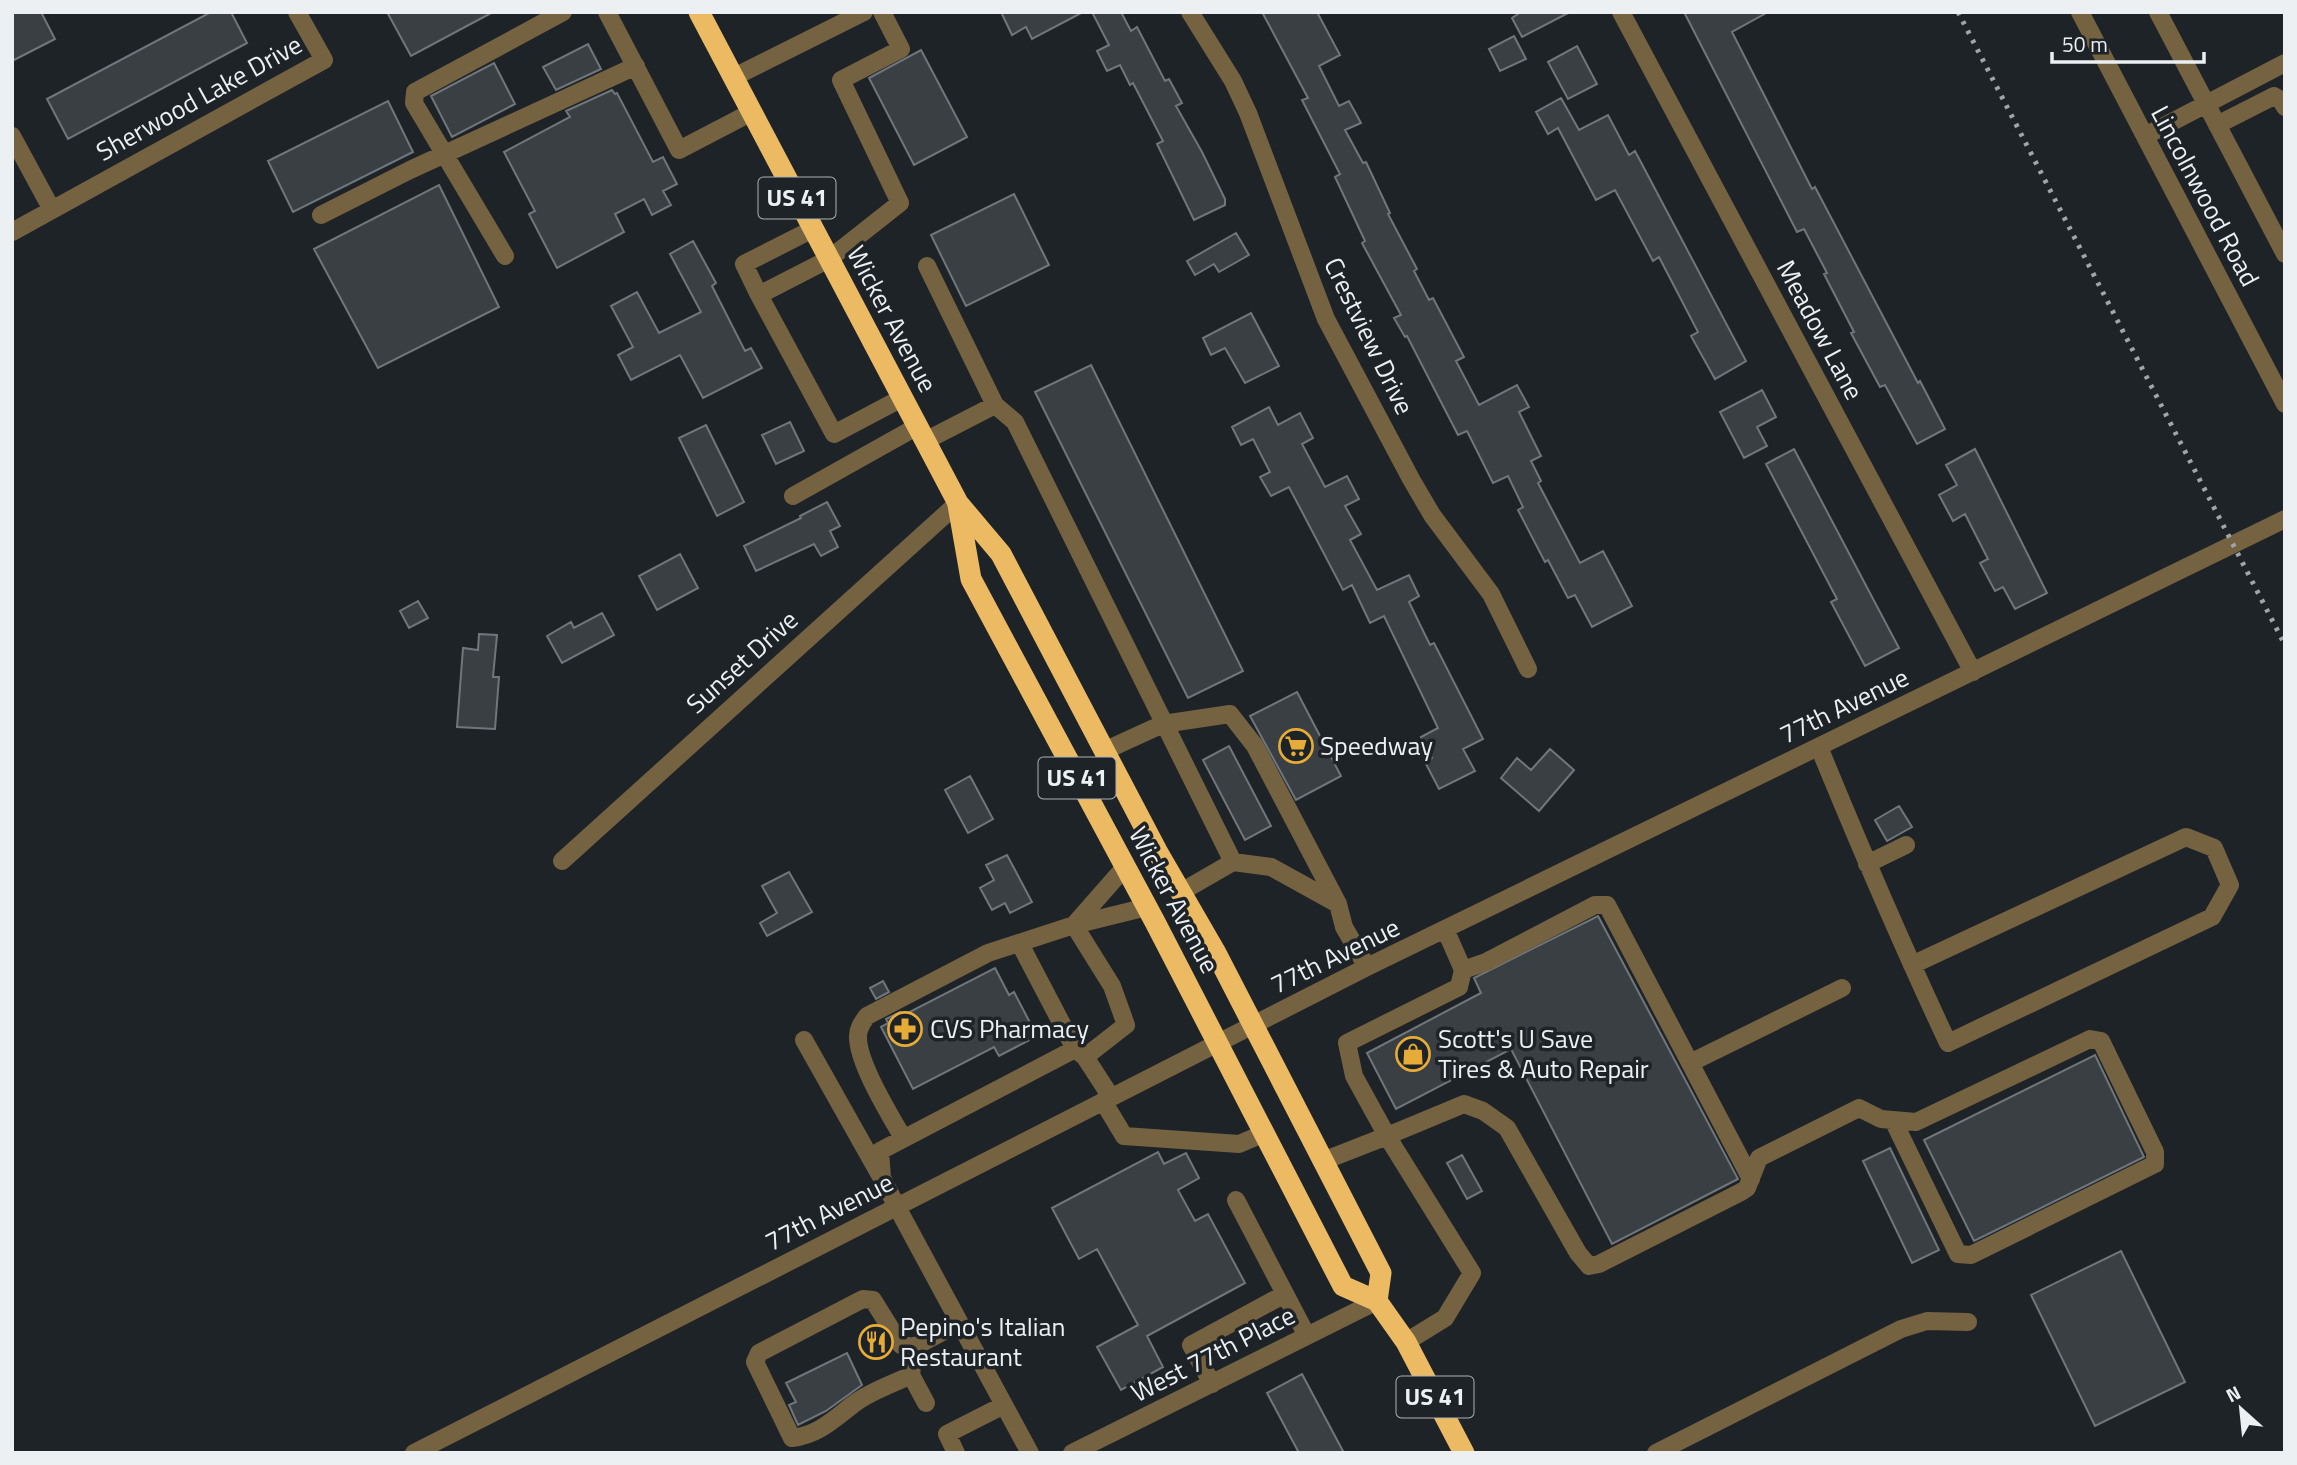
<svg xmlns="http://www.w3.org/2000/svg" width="2297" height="1465" font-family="'Titillium Web',sans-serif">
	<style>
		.building { fill: #393f43; stroke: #70777c; stroke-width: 2 }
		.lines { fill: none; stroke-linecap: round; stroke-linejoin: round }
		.minor { stroke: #756241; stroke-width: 18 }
		.highway { stroke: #ebba63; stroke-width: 21 }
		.rail { stroke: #a0a5a8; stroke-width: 5; stroke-dasharray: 3.5 7; stroke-linecap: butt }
		.labels { text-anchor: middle; stroke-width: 7; stroke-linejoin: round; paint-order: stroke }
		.shield { fill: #1e2328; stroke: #aeb2b6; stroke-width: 2 }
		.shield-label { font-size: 24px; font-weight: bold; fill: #ecf0f3 }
		.street-label { font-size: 26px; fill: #ecf0f3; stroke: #1e2328 }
		.poi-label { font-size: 26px; fill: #ecf0f3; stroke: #1e2328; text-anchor: start }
	</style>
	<rect width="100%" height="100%" fill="#1e2328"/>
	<!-- building -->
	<path class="building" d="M12,12H41L55,39L12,61Z
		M211,12H231L247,43L68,139L47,99Z
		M387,12H493L411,56Z
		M1001,12H1083L1032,39L1026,27L1012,35Z
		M1092,12H1121L1131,31L1137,27L1165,81L1169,79L1182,103L1176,106L1202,152L1225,199V205L1194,220L1157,144L1163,141L1133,83L1130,85L1120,65L1107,71L1097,51L1109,45Z
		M1262,12H1317L1340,55L1319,66L1339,106L1349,101L1361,123L1345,130L1363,163L1366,162L1390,213L1388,214L1417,269L1414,271L1429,300L1433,298L1464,357L1456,361L1479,405L1517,385L1529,407L1519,412L1541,456L1531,461L1541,481L1538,483L1580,563L1603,551L1632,606L1592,627L1575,595L1568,598L1548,560L1545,562L1518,510L1523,507L1508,476L1493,483L1467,431L1458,435L1407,336L1405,337L1394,318L1401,315L1362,243L1365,241L1335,177L1340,174L1302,100L1308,98Z
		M1521,12H1570L1522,37L1512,18Z
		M1684,12H1768L1732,32L1812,189L1815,187L1918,383L1920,381L1945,429L1917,444L1885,385L1880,387L1851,333L1854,332L1824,274L1827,273L1804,229L1797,232Z
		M1514,36L1526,59L1500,71L1489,49Z
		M588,44L601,69L556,90L543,67Z
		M1577,46L1597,84L1568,99L1548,62Z
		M921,50L967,137L914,165L869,78Z
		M494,63L515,104L452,137L431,96Z
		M612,90L615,94L617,93L653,162L663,157L677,184L663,191L671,205L652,215L644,199L615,214L624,232L557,268L529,214L535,211L504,152L570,117L566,111Z
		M1561,98L1579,130L1608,115L1629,155L1635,151L1746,361L1715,379L1691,336L1698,332L1659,257L1653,261L1615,190L1596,200L1558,128L1548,134L1536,112Z
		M388,101L413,152L293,212L268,161Z
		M439,185L499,307L378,368L314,249Z
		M1014,194L1049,265L966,306L931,235Z
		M1236,233L1249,255L1219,272L1214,264L1195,275L1187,261Z
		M693,241L716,283L712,286L745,351L751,348L762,368L703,398L680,355L631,380L618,355L633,347L611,306L637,292L659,333L701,312L670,254Z
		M1251,313L1279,366L1245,383L1225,348L1211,355L1203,338Z
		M1091,365L1243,671L1188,698L1035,392Z
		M1762,390L1776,417L1757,427L1767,446L1744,458L1720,412Z
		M1269,407L1278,425L1300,413L1313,438L1302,444L1325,487L1347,476L1359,499L1345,506L1361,534L1350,540L1377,590L1409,575L1419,596L1409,602L1430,645L1434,643L1483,739L1463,749L1475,771L1439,789L1425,762L1432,758L1421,737L1438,728L1384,616L1370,623L1352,585L1343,590L1289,487L1271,496L1260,477L1270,472L1253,439L1241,445L1232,427Z
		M790,422L804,451L776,464L762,435Z
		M706,425L744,502L717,516L679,438Z
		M1794,449L1899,648L1865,666L1831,602L1837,599L1766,464Z
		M1975,449L2047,593L2015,609L2003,587L1995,591L1980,563L1988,559L1965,514L1953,521L1939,495L1957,485L1946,465Z
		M827,502L840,526L830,531L838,547L821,556L814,544L756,571L744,546L801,518L800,516Z
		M680,554L698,588L657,610L639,576Z
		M418,601L428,618L409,628L400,611Z
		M602,613L614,635L562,663L547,636L571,622L574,628Z
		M479,634L497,635L493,677H499L495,729L457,727L463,648L478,650Z
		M1297,692L1341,776L1296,800L1250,716Z
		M1229,746L1271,826L1245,840L1203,760Z
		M1550,749L1574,770L1539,811L1501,778L1517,758L1531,770Z
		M970,776L993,819L968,833L945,790Z
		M1899,806L1912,827L1887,841L1875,820Z
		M1007,855L1032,902L1010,913L1005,903L992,910L980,888L994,880L986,865Z
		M789,872L812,912L767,936L760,923L777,913L762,886Z
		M1598,916L1738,1179L1612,1244L1511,1049L1396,1109L1367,1053L1481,993L1474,978Z
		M995,968L1009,995L1014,992L1037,1036L999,1056L994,1047L913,1089L881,1027L888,1023L886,1019L900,1012L902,1016Z
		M883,981L889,992L876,999L870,988Z
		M2095,1055L2144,1157L1974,1241L1924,1140Z
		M1890,1148L1939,1250L1912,1263L1863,1161Z
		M1158,1152L1164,1164L1186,1153L1199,1178L1178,1190L1195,1221L1208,1214L1245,1283L1147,1336L1163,1367L1121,1390L1097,1347L1138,1325L1097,1249L1079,1259L1052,1208Z
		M1462,1155L1482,1191L1467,1199L1447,1163Z
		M2121,1251L2185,1382L2095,1426L2031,1295Z
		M847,1353L862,1385L826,1411L798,1425L789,1405L796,1402L786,1383Z
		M1302,1374L1344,1453H1299L1267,1393Z"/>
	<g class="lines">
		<!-- minor -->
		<path class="minor" d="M607,12L679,150L752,112
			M882,12L901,49L841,80L900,203L829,259L759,295L834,434L902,398
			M1190,12L1233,81L1248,113L1326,319L1411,479L1432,515L1491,594L1528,669
			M1621,12L1973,672
			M2080,12L2285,404
			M2158,12L2285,254
			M734,77L864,12
			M2217,125L2274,96L2281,100L2285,107
			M12,136L51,208
			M2145,136L2285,63
			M321,215L410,170L636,66
			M12,232L324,60L297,12
			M505,256L414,103L415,92L563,12
			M927,266L995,405
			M759,295L744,264L813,229
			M925,441L995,405L1015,422L1233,862
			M793,496L918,426
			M1819,747C1860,847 1902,945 1948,1043L2212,917L2230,885L2214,848L2186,837L1912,965
			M1104,751L1163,724L1230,714L1255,746L1338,904
			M562,861L958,503
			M1867,864L1906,845
			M1181,892L1233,862L1271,867L1338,904L1344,927L1367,967
			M1074,925L1112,986L1126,1025L1085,1057
			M1074,925L1125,867
			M1446,931L1463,970L1459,987L1347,1043L1354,1076L1387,1136L1464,1104L1483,1111L1507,1128L1578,1253L1589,1266L1599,1264L1741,1192L1747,1188L1759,1158L1859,1108L1881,1119L1916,1122L2090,1039L2101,1041L2155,1152V1164L1971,1255L1958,1254L1893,1120
			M1020,944L1075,1049
			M1463,970L1486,962L1595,905H1607L1751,1179
			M804,1040L880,1175
			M1690,1063L1842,988
			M1103,1101L1124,1136L1239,1144L1265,1133
			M903,1138C890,1115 857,1062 858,1036C858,1028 862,1023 867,1016L988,953L1074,925L1147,907
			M1323,1161L1387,1136L1472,1273L1445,1318L1406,1342
			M1236,1200L1307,1336
			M914,1347L911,1375C893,1384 871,1391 855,1403C835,1418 819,1435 792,1438L755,1362L759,1353L863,1299L873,1300L901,1345L914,1347L959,1323
			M911,1375L926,1403
			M1212,1384L1191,1345L1285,1294
			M414,1453L1367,967L2285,519
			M956,1453L947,1434L1004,1405
			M1030,1453L897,1207L882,1178L880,1151L1075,1049L1085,1057L1111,1097
			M1072,1453L1377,1301
			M1656,1453L1901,1329L1927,1321L1968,1322"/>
		<!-- highway -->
		<path class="highway" d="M699,12L958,503L1001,554L1157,851L1216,953L1381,1273L1377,1301
			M958,505L971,579L1155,922L1343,1286L1377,1301L1406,1342L1464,1453"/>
		<!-- rail -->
		<path class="rail" d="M1958,12L2285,645"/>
	</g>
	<!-- icons -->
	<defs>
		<g id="supermarket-ring" transform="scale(1.75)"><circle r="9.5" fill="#1e2328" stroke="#e7ac37" stroke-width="1.5"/><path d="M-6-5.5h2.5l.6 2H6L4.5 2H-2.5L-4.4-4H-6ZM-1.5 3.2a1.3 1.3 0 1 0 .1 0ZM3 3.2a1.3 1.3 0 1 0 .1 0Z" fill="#e7ac37"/></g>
		<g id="pharmacy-ring" transform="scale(1.75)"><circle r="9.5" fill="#1e2328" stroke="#e7ac37" stroke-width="1.5"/><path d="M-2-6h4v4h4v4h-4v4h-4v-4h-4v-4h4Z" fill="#e7ac37"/></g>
		<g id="shop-ring" transform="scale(1.75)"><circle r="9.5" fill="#1e2328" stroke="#e7ac37" stroke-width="1.5"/><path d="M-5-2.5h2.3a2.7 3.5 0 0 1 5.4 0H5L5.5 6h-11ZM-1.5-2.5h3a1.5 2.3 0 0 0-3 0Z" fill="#e7ac37"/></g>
		<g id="restaurant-ring" transform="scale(1.75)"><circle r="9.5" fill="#1e2328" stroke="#e7ac37" stroke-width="1.5"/><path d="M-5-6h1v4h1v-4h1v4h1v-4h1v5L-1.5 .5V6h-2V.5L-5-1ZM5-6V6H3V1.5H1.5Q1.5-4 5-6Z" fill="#e7ac37"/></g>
	</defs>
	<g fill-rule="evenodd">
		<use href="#supermarket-ring" x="1296" y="746"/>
		<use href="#pharmacy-ring" x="905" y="1029"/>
		<use href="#shop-ring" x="1413" y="1054"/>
		<use href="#restaurant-ring" x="876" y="1342"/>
	</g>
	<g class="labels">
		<!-- shield labels -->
		<g class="shield">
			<rect x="758.5" y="177.5" width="77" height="41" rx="5"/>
			<rect x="1038.5" y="757.5" width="77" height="41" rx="5"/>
			<rect x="1396.5" y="1376.5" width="77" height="41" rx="5"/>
		</g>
		<g class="shield-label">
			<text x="797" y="206">US 41</text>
			<text x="1077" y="786">US 41</text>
			<text x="1435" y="1405">US 41</text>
		</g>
		<!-- street labels -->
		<g class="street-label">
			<text transform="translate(199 98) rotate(-29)" y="9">Sherwood Lake Drive</text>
			<text transform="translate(2205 196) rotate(62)" y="9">Lincolnwood Road</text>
			<text transform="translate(892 319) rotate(62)" y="9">Wicker Avenue</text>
			<text transform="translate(1820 330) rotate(62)" y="9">Meadow Lane</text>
			<text transform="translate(1369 336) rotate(64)" y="9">Crestview Drive</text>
			<text transform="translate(742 662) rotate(-42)" y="9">Sunset Drive</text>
			<text transform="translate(1844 706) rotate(-26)" y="9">77th Avenue</text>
			<text transform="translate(1174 900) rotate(62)" y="9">Wicker Avenue</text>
			<text transform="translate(1335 956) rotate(-26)" y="9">77th Avenue</text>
			<text transform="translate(829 1212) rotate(-27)" y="9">77th Avenue</text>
			<text transform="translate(1213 1354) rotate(-27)" y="9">West 77th Place</text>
		</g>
		<!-- poi labels -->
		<g class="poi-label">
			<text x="1320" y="755">Speedway</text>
			<text x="930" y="1038">CVS Pharmacy</text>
			<text x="1438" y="1048">Scott's U Save<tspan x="1438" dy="30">Tires &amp; Auto Repair</tspan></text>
			<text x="900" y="1336">Pepino's Italian<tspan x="900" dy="30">Restaurant</tspan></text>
		</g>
	</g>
	<!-- border -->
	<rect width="2297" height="1465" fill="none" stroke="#ecf0f3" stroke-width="28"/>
	<!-- north arrow -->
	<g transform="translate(2241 1409) rotate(333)" stroke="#1e2328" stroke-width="5" paint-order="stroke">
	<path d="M0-5L12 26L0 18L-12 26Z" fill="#ecf0f3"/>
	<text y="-10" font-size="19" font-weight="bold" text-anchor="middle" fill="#ecf0f3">N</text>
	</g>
	<!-- scale -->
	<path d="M2052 52v10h152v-10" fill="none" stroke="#ecf0f3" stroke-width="3.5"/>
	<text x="2062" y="52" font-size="21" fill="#ecf0f3" stroke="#1e2328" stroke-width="5" paint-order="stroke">50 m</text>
</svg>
